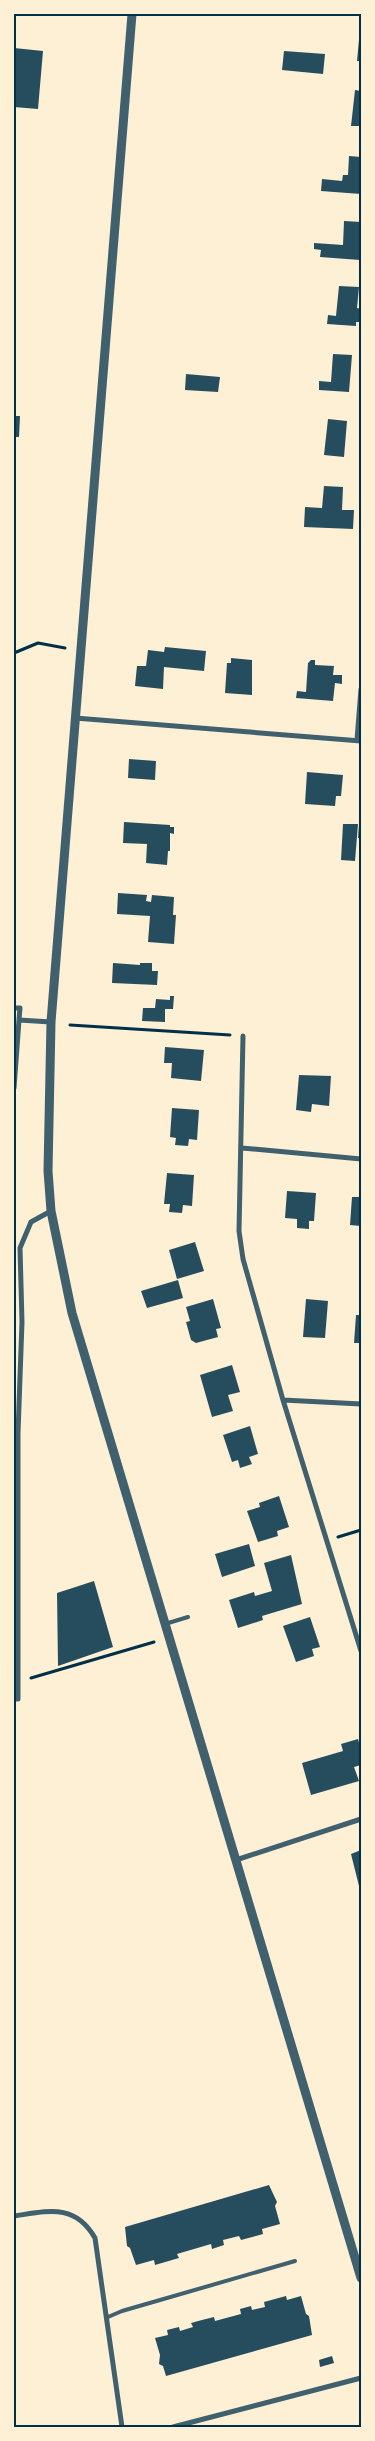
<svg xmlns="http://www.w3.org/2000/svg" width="375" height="2441" font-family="Merriweather,serif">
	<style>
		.building { fill: #264d5e }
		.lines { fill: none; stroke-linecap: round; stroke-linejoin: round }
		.path { stroke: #003049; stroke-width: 3 }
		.service { stroke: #3f606c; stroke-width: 4 }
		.minor { stroke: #3f606c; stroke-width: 5 }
		.tertiary { stroke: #3f606c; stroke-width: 9 }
		.neatline { fill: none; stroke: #003049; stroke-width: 2 }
	</style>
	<rect width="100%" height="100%" fill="#fdf0d5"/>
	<!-- building -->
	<path class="building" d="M360,29H361V61H357Z
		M14,48L43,51L38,109L14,107Z
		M284,51L325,54L323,74L282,70Z
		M355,90L361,91V126H351Z
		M349,156L361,157V194L321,191L322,179L342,181L343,175H348Z
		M344,221L361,222L360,260L320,257L321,250L314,249V243L343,245Z
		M339,286L359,287L357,308L361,309V322H356V326L327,324L328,315L336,316Z
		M333,354L352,355L349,392L319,390V381L331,382Z
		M186,374L220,377L218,392L185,390Z
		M14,416H20L19,437H14Z
		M328,419L347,421L344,457L324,455Z
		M324,486L343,487L342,510H354L353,529L304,527L305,507L322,508Z
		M165,647L206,651L204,671L164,667L163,689L135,686L137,666H146L148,650L164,652Z
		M231,658L252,660V695L225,693L227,663H231Z
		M311,660H315V665L334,666L333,675H342V684L335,683L333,701L296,698L297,691L306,692L308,663Z
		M129,759L156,761L155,780L128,778Z
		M307,772L343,775L341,796H336L335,806L305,804Z
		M360,811H361V838H358Z
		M124,822L170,825V827H174V834L170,833V851H168L167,865L146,863L147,844L123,843Z
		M343,824H358L355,861L341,860Z
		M118,893L147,895L146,901L151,902L152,895L174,897L173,915H176L174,944L148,942L150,916L117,914Z
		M113,963L140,965V963H152V971H158L157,985L112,983Z
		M170,996H174L173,1009H165V1022L142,1021L143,1008H155L156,999L170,1000Z
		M165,1047L204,1050L201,1081L171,1078L172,1063H164Z
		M299,1075L331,1076L329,1106L312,1104L311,1112L296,1110Z
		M172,1108L199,1110L197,1140L189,1139L188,1146L175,1145L176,1138L170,1137Z
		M167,1173L194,1175L192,1206L183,1205L182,1213L169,1212L170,1204H164Z
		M287,1191L316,1193L314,1221H309V1229L297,1228V1219L285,1218Z
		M352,1197H361V1226L350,1225Z
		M195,1242L204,1271L177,1279L169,1250Z
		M178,1280L183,1298L147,1308L141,1291Z
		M213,1299L221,1328L216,1329L218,1337L196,1343L191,1340L186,1322L190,1321L186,1307Z
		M306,1299L328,1301L325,1338L303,1337Z
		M356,1315H361V1343H354Z
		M232,1365L240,1392L228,1395L233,1411L212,1417L200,1375Z
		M250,1426L258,1454L249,1457L252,1464L240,1468L238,1460L232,1462L223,1435Z
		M279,1496L289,1527L277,1531L278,1536L258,1542L247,1511L260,1507L259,1503Z
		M249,1544L255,1566L222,1577L215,1554Z
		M291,1555L302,1604L262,1616L263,1620L238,1628L229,1600L254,1592L255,1596L272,1591L264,1563Z
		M94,1581L113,1647L58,1666L57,1593Z
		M310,1617L320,1647L312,1649L314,1656L296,1662L283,1626Z
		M358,1739L361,1750V1765L354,1767L359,1781L311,1795L302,1763L343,1751L341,1744Z
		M361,1850V1889L360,1890L351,1854Z
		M269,2185L277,2202L275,2206L280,2224L262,2229L263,2234L241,2240L239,2236L223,2240L224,2245L212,2249L211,2244L177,2254L179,2258L155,2265L154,2260L136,2265L130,2248L127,2246L125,2227Z
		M286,2296L287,2300L301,2296L306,2314L309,2316L312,2335L166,2376L163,2366L159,2364L160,2355L155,2338L168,2335L167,2330L179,2327L180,2331L193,2327L191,2323L202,2320L214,2317L215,2321L241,2314L240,2309L251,2306L252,2310L265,2307L264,2302Z
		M332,2356L334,2363L320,2367L319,2360Z"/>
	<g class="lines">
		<!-- path -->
		<path class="path" d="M14,653L38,643L65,648
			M70,1025L230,1035
			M338,1537L361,1530
			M31,1678L154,1642"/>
		<!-- service -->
		<path class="service" d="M165,1624L188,1617
			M108,2317L122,2311L295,2261"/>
		<!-- minor -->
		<path class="minor" d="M75,718L361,741
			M357,740L361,689
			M14,1008H20L19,1020
			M243,1036L239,1231L243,1259L283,1400L361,1651
			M14,1088L19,1020L51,1022
			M242,1148L361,1159
			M283,1400L361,1404
			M14,1699H18V1433L22,1322L20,1248L31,1222L51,1211
			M236,1860L361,1819
			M14,2216C48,2211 75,2203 95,2238L122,2427
			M173,2427L361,2378"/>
		<!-- tertiary -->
		<path class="tertiary" d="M132,14L51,1022L48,1171L51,1211L72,1313L361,2278"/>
	</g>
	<!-- border -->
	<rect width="375" height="2441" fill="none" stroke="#fdf0d5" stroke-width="30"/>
	<rect x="15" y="15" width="345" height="2411" class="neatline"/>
</svg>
